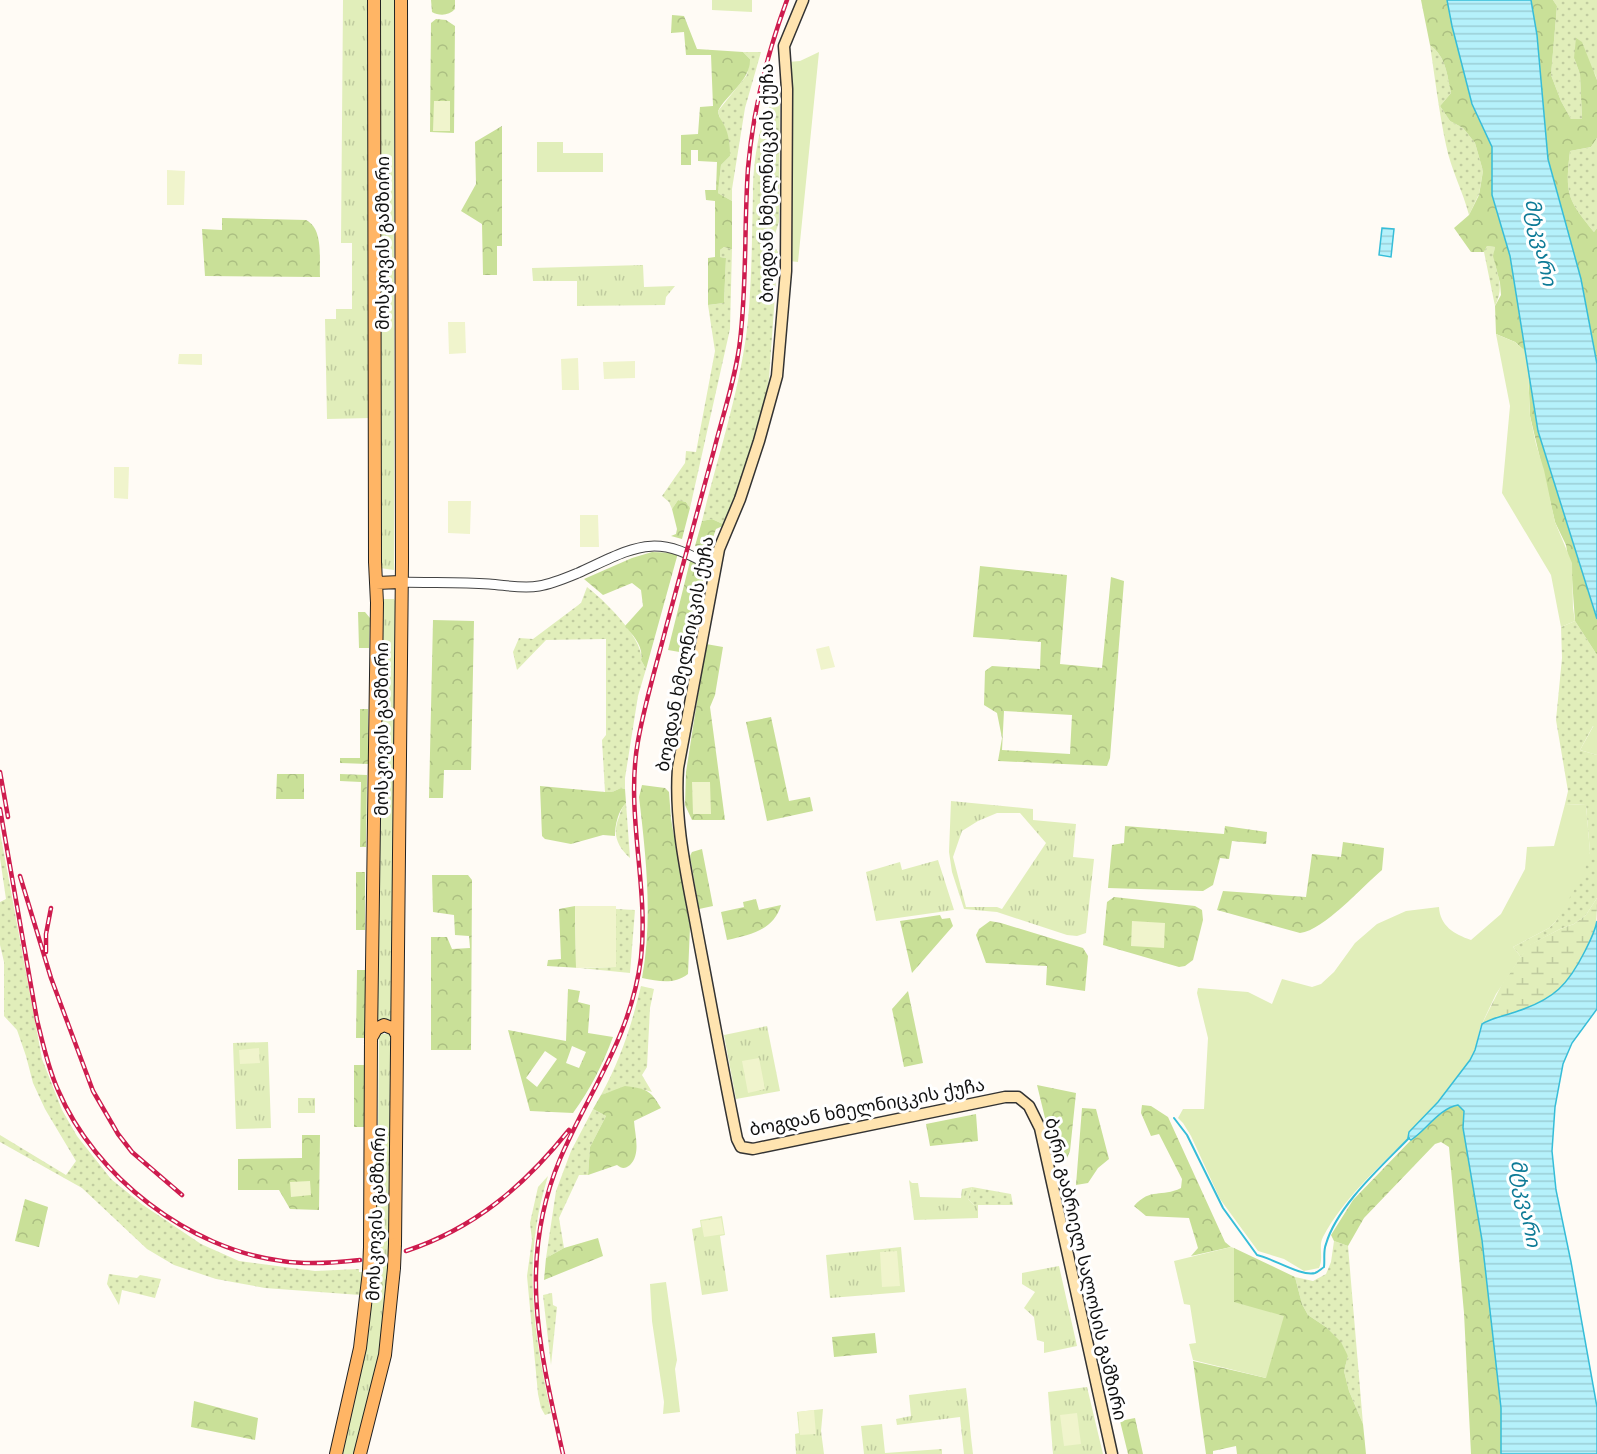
<svg xmlns="http://www.w3.org/2000/svg" width="1597" height="1454" font-family="'Roboto Serif','Noto Sans Georgian',serif">
	<style>
		.grass { fill: url(#grass-dots) }
		.forest { fill: url(#forest-crowns); fill-rule: evenodd }
		.wetland { fill: url(#wetland-marsh) }
		.park { fill: url(#park-tufts); fill-rule: evenodd }
		.garden { fill: #e1eeba }
		.pitch { fill: #f0f4cc }
		.water { fill: url(#water-rules); stroke: #36bdd8; stroke-width: 1.5 }
		.lines { fill: none; stroke-linecap: round; stroke-linejoin: round }
		.stream { stroke: #36bdd8; stroke-width: 2 }
		.tertiary-casing { stroke: #444; stroke-width: 11 }
		.secondary-casing { stroke: #333; stroke-width: 13 }
		.primary-casing { stroke: #222; stroke-width: 14 }
		.tertiary { stroke: #fff; stroke-width: 9 }
		.secondary { stroke: #ffe4b0; stroke-width: 10 }
		.primary { stroke: #ffb565; stroke-width: 12 }
		.rail-casing { stroke: #ce1c4e; stroke-width: 4.5 }
		.rail { stroke: #fff; stroke-width: 2; stroke-dasharray: 7; stroke-linecap: butt }
		.primary-bridge-casing { stroke: #222; stroke-width: 14; stroke-linecap: butt }
		.primary-bridge { stroke: #ffb565; stroke-width: 12 }
		.labels { text-anchor: middle; stroke-width: 6; stroke-linejoin: round; paint-order: stroke }
		.street-label { font-size: 18px; fill: #111; stroke: #fff }
		.water-label { font-size: 20px; font-style: italic; fill: #0e7b97; stroke: #fff }
	</style>
	<defs>
		<pattern id="grass-dots" width="8" height="8" patternUnits="userSpaceOnUse" patternTransform="scale(1.5)"><rect width="8" height="8" fill="#e1eeba"/><path d="M2 2h.1M6 6h.1" fill="none" stroke="#c0cb9f" stroke-width="1.8" stroke-linecap="round"/></pattern>
		<pattern id="forest-crowns" width="20" height="18" patternUnits="userSpaceOnUse" patternTransform="scale(1.5)"><rect width="20" height="18" fill="#c9e098"/><path d="M2 6a3 3 0 1 1 6 0M12 15a3 3 0 1 1 6 0" fill="none" stroke="#acbf82"/></pattern>
		<pattern id="wetland-marsh" width="20" height="14" patternUnits="userSpaceOnUse" patternTransform="scale(1.5)"><rect width="20" height="14" fill="#e1eeba"/><path d="M1 5h8M5 5V1M11 12h8M15 12V8" fill="none" stroke="#c0cb9f"/></pattern>
		<pattern id="park-tufts" width="24" height="20" patternUnits="userSpaceOnUse" patternTransform="scale(1.5)"><rect width="24" height="20" fill="#e1eeba"/><path d="M3 7l-1-3M5 7V3M7 7l1-3M15 17l-1-3M17 17v-4M19 17l1-3" fill="none" stroke="#c0cb9f"/></pattern>
		<pattern id="water-rules" width="6" height="5" patternUnits="userSpaceOnUse" patternTransform="scale(1.5)"><rect width="6" height="5" fill="#b5f1fb"/><path d="M0 2.5h6" fill="none" stroke="#9bced6"/></pattern>
	</defs>
	<rect width="100%" height="100%" fill="#fffbf5"/>
	<!-- grass -->
	<path class="grass" d="M1553,0H1597V80L1595,74L1574,58L1580,74L1582,119H1571L1561,101L1551,75L1557,6Z
		M1430,45C1446,57 1447,74 1451,93L1440,106L1450,121L1463,128L1475,143L1483,171L1479,194L1469,215C1463,191 1451,170 1446,145C1439,112 1435,78 1430,45Z
		M743,52H761L745,108L732,189V201L718,193L721,165L730,156L718,111L747,75L750,59Z
		M780,92L779,222C775,234 771,242 778,252L769,379L765,399L754,443L725,525L712,519L702,521C718,455 741,388 748,320C752,277 752,234 753,192C753,164 759,111 780,92Z
		M1597,138V228L1594,232C1567,199 1565,194 1570,151L1591,147Z
		M1487,246L1495,247C1490,269 1508,280 1495,306L1484,252Z
		M724,247L732,249L730,329L690,508L686,502L678,500L672,509L669,502L662,496L685,463L686,451L696,452L715,351L708,305L724,303L726,258L720,257V250Z
		M587,587C603,599 645,640 641,660L646,669L638,696L625,778V789L621,788L612,792H605L602,740L606,735V639L546,640L517,670L513,652L519,638L533,639L581,603Z
		M1575,621L1597,655V726H1593L1580,750L1597,755V898L1586,915L1574,924L1560,929L1530,945L1521,957L1513,947L1549,928L1556,921L1590,852L1586,805L1565,804L1568,791L1556,720L1562,658L1561,627Z
		M626,803L630,858C617,846 612,834 619,817C621,811 622,807 626,803Z
		M0,832L42,1059L62,1110L77,1136L111,1179L143,1205L201,1244L239,1261L315,1271L359,1269V1272H362L360,1295L265,1288L216,1279L174,1265L147,1249L82,1188L0,1142V1135L66,1175L76,1161L45,1109L33,1083L26,1056L17,1030L4,1016V962L0,945V902L6,899L0,858Z
		M616,909L635,910L630,973L580,968L616,967Z
		M641,986L654,989L650,1008L647,1067L642,1075L652,1092C630,1085 622,1088 601,1095C620,1061 632,1024 641,986Z
		M593,1109L606,1116L590,1147L588,1175H579L559,1218L564,1248L546,1258L556,1191L571,1151Z
		M548,1176C522,1259 533,1331 551,1413L545,1415L541,1408L538,1394L527,1276L532,1240L530,1223L538,1187Z
		M972,1187L1011,1194L1013,1205H974L968,1199Z
		M1334,1241L1348,1246L1363,1424L1349,1391L1344,1371L1348,1356L1326,1327L1308,1315L1302,1304L1295,1277L1313,1281L1326,1274L1331,1262Z
		M109,1274L137,1278L140,1275L161,1279L155,1298L122,1290L119,1305L107,1284Z
		M552,1293L553,1305L557,1307L551,1365L543,1295Z"/>
	<!-- forest -->
	<path class="forest" d="M431,0H455V9C449,16 439,16 432,12Z
		M1421,0H1447L1452,26L1472,104L1492,147V195L1510,256L1526,352L1515,342L1496,334L1495,306L1501,295L1500,283L1493,256L1495,247L1487,246L1484,252H1471L1454,228L1469,215L1479,195L1483,171L1475,143L1463,128L1450,121L1440,106L1451,93C1447,74 1446,57 1430,45Z
		M1531,0H1553L1557,6L1551,75L1561,101L1571,119H1582L1580,74L1574,58L1576,38L1582,42L1597,80V138L1591,147L1570,151C1565,194 1567,199 1594,232L1597,228V364L1581,279L1548,159L1537,35Z
		M672,15L684,16L697,49L743,52L750,59C751,80 727,94 718,111C719,118 721,119 724,125C729,134 730,146 730,156L721,165L718,193L732,201V249L724,247L720,250V257L726,258L724,303L708,305V258L715,257V201L706,200L705,190H716L717,162L698,161V150H691V165H681V135L698,134L700,107L713,106L711,55H686L684,32L671,33Z
		M436,19L446,20L455,26L454,133L430,132L431,23Z
		M502,126V246H497V275H483L482,224L461,211L476,184L475,142Z
		M222,218L306,220C324,229 319,259 320,277L205,276L202,229L222,230Z
		M1528,370L1538,431L1597,619V655L1575,621L1572,579L1566,545L1555,522L1530,416Z
		M678,500L686,502L690,508L682,539L671,536L676,534L677,529L672,509Z
		M712,519L725,525L716,529L710,546L706,549L695,546L702,521Z
		M652,552L678,553L646,669L641,660C644,647 633,635 625,626L643,606L641,590L632,583L603,595L584,579L632,558Z
		M691,557C701,565 703,571 703,583L691,654L668,650Z
		M980,566L1067,575L1060,664L1102,668L1111,577L1124,581L1110,758L1107,766L998,761L1002,738L997,713L984,705L985,671L992,666L1040,669L1041,642L973,637ZM1004,711L1072,715L1070,754L1002,750Z
		M358,612H365L370,618L369,648H359Z
		M433,620L474,621L471,770H444L443,798H429Z
		M706,644L723,647L715,695L710,707L725,820H692L685,805L686,772Z
		M360,709H368V764L340,763V758H360Z
		M771,717L789,801L810,797L813,811L767,821L746,722Z
		M277,774H304V799H276Z
		M340,774L367,775L366,847H360L361,782L340,781Z
		M642,785L665,788L669,792L671,819L690,927L688,974C673,985 659,981 642,978C653,919 646,856 639,797Z
		M540,786L605,792H612L621,788L625,789L626,803C618,811 615,825 615,836L603,835L571,844L545,839L542,836Z
		M1125,826L1224,834L1225,826L1267,832L1266,844L1232,841L1229,859L1220,858L1213,885L1203,891L1108,888L1112,845L1124,843Z
		M1343,842L1384,848L1382,870C1362,887 1324,930 1300,933L1217,910L1223,891L1306,897L1312,854L1341,857Z
		M702,849L713,906L699,909L690,856L692,852Z
		M356,872H365V930H356Z
		M432,875H468L472,880L471,1050H431V937H447L452,949L470,948L469,936L455,935L454,915L433,912Z
		M1114,897L1195,906L1202,910L1203,920L1193,960L1185,966L1179,967L1103,945L1107,902Z
		M756,899L759,910L781,905C774,930 750,935 727,940L721,912L744,907L743,902Z
		M575,906L576,967L580,968L547,966L548,960L561,959L559,909Z
		M940,915L942,919L950,918L953,926L912,973L900,921Z
		M990,921L1001,923L1083,948L1088,956L1085,991L1046,985L1047,966L986,963L976,935L979,929Z
		M357,970H366L365,1038H356Z
		M568,989L580,991L578,1002L590,1005L588,1033L613,1037C603,1064 590,1090 573,1113L530,1111L508,1030L566,1041ZM572,1046L586,1052L579,1068L566,1063ZM545,1051L557,1059L537,1087L526,1078Z
		M908,991L923,1063L904,1067L892,1009Z
		M354,1065H364V1127H354Z
		M1037,1085L1076,1093L1070,1151L1067,1158L1061,1160L1056,1159L1054,1155Z
		M625,1086C646,1089 650,1089 661,1108L634,1121C635,1135 641,1154 630,1165C625,1169 622,1169 617,1165L588,1175L590,1147L606,1116L593,1109L601,1095Z
		M1458,1104L1464,1111L1463,1128L1482,1240L1501,1408V1454H1471L1464,1313L1449,1147L1441,1142L1435,1144L1364,1218L1348,1246L1334,1241L1331,1235L1353,1200L1411,1140L1450,1106Z
		M1142,1105L1151,1106L1168,1117L1225,1242L1231,1247L1191,1256L1198,1248L1189,1218L1146,1216L1134,1206C1151,1187 1161,1198 1181,1188L1182,1179L1159,1134L1151,1136L1141,1113Z
		M1082,1108L1096,1109L1109,1159L1098,1168L1088,1183L1076,1185Z
		M976,1114L978,1141L930,1146L926,1124Z
		M302,1135H320L319,1210L290,1209L279,1190H238V1159L302,1158Z
		M25,1199L48,1207L39,1247L15,1241Z
		M598,1238L603,1256L544,1280L546,1258L564,1248Z
		M1234,1248L1295,1277L1302,1304L1308,1315L1326,1327L1341,1342L1348,1356L1344,1371L1349,1391L1363,1424L1366,1454H1237L1236,1446L1213,1451V1454H1206L1193,1361L1266,1378L1234,1302Z
		M875,1333L877,1353L834,1357L832,1337Z
		M194,1401L258,1418L255,1440L191,1427Z
		M1135,1418L1143,1454H1128L1120,1421Z"/>
	<!-- wetland -->
	<path class="wetland" d="M1597,898C1597,908 1597,920 1595,931C1589,950 1568,985 1552,996C1532,1010 1505,1016 1482,1024L1502,984L1529,945L1560,929L1574,924L1586,915Z"/>
	<!-- park -->
	<path class="park" d="M343,0H370L371,418L327,419L325,319H336V309H352V243H341Z
		M376,0H394V570L380,568Z
		M643,265L644,287L675,286L666,297L665,305L577,306V281H533L532,268Z
		M381,599H394L395,601L392,1019L381,1021L378,1019L379,601Z
		M951,801L1033,809V820L1076,824L1073,857L1094,859L1086,933L1077,936L1067,935L997,912L964,909L952,872L949,852ZM997,813H1020L1046,843L1002,909L997,907H966L953,857L962,831L978,821Z
		M938,860L954,910L876,921L866,872L900,862L902,870Z
		M767,1026L780,1091L736,1099L724,1035Z
		M379,1034H392L390,1271L380,1354L357,1454H341L374,1275L377,1244Z
		M268,1042L271,1128L236,1129L233,1043Z
		M298,1098H315V1113H298Z
		M909,1180L912,1183H918L920,1197L961,1198L962,1189L972,1187L968,1199L974,1205H978V1218L914,1220Z
		M722,1216L725,1235L720,1236L728,1291L702,1295L692,1229L701,1227L700,1220Z
		M901,1247L905,1292L830,1298L826,1255Z
		M1059,1266L1077,1346L1044,1353V1342L1037,1340L1034,1317L1024,1308L1035,1292L1022,1284V1273Z
		M1087,1387L1103,1454H1053L1048,1392Z
		M966,1388C969,1410 970,1432 973,1454H964L960,1417L897,1425L896,1419L911,1416L909,1395Z
		M823,1409L821,1431L824,1454H796L795,1434L799,1433L797,1412Z
		M882,1424L885,1453L942,1449V1454H864L861,1426Z"/>
	<!-- garden -->
	<path class="garden" d="M712,0H752V12L712,10Z
		M819,52L798,262L789,261L793,101L788,62L800,61Z
		M537,142H563V153H603V172H537Z
		M1496,334L1515,342L1526,352L1528,370L1530,416L1536,444L1544,470L1555,522L1572,563L1573,608L1575,621L1561,627L1551,575L1502,493L1510,406Z
		M1594,725L1597,726V755L1580,750Z
		M1565,804L1586,805L1590,852L1583,875L1556,921L1549,928L1513,947L1521,957L1496,994L1480,1028L1475,1050L1470,1060L1438,1102L1409,1132L1408,1138C1377,1169 1344,1198 1323,1237C1318,1246 1324,1258 1319,1268L1304,1271L1284,1259L1258,1251L1220,1199L1191,1136L1183,1123L1178,1118L1183,1109H1204L1208,1038L1197,993L1198,988L1248,992L1272,1004L1282,979L1312,987L1321,984L1334,972L1355,943L1377,924L1406,911L1439,907C1440,926 1454,934 1471,940L1501,914L1525,869L1527,847L1554,846Z
		M1231,1247L1234,1248V1302L1284,1316L1266,1378L1193,1360L1189,1344L1196,1343L1190,1305L1184,1304L1174,1261Z
		M666,1282L677,1360L675,1369L680,1412L663,1414L664,1402L652,1321L650,1284Z"/>
	<!-- pitch -->
	<path class="pitch" d="M434,101H450V131H433Z
		M167,170L185,171L184,205H167Z
		M448,322H465L466,353L449,354Z
		M179,354H202V365L178,364Z
		M578,358L579,390H562L561,359Z
		M635,361V378L604,379L603,362Z
		M114,467H129L128,499L114,498Z
		M448,501H471L470,534L448,533Z
		M580,515H598L599,547H580Z
		M829,646L835,667L821,670L816,649Z
		M692,782H710L711,814H693Z
		M575,906H616V967L576,968Z
		M1132,921L1165,923L1164,948L1131,946Z
		M259,1048L260,1063L240,1064L239,1050Z
		M759,1058L765,1089L748,1093L742,1061Z
		M310,1181L311,1195L291,1197L290,1182Z
		M721,1218L724,1234L704,1237L701,1221Z
		M897,1251L900,1286L882,1287L880,1252Z
		M814,1410L816,1434L800,1435L798,1412Z
		M1077,1413L1081,1444L1064,1446L1060,1415Z"/>
	<!-- water -->
	<path class="water" d="M1447,0H1531L1537,35L1548,159L1581,279L1597,364V619L1538,431L1510,256L1492,195V147L1472,104L1452,26Z
		M1382,228L1394,229L1391,257L1379,255Z
		M1597,921V1009L1572,1043L1563,1064L1555,1107L1552,1151L1556,1190L1571,1262L1597,1407V1454H1501V1408L1482,1240L1463,1128L1464,1111L1458,1105C1440,1108 1426,1130 1411,1140L1408,1138L1409,1132L1438,1102L1470,1060L1475,1050L1482,1024C1493,1017 1505,1016 1518,1011C1554,999 1568,985 1585,951C1590,941 1595,932 1597,921Z"/>
	<g class="lines">
		<!-- stream -->
		<path class="stream" d="M1174,1118L1187,1135L1223,1208L1257,1255C1272,1258 1302,1277 1315,1273C1318,1272 1321,1269 1324,1267C1325,1260 1323,1251 1326,1244C1337,1206 1382,1166 1409,1138"/>
		<!-- tertiary casing -->
		<g class="tertiary-casing">
			<path id="tertiary" d="M401,582C430,583 459,582 489,584C505,585 522,589 539,586C552,584 566,578 578,573C637,546 655,531 715,569"/>
		</g>
		<!-- secondary casing -->
		<g class="secondary-casing">
			<path id="secondary" d="M803,0L784,46L787,89L786,271L777,376L759,441L740,499L719,549L678,768C674,825 688,880 698,936C711,1004 723,1071 737,1139L741,1147L753,1149L1005,1097H1018L1029,1106L1040,1128L1112,1454"/>
		</g>
		<!-- primary casing -->
		<g class="primary-casing">
			<path id="primary" d="M376,583L401,582
				M371,1038L376,1029L384,1025L394,1029L397,1035
				M395,1244L402,562L401,0
				M370,1247L371,1038L377,603L375,562L374,0
				M336,1454L360,1348L369,1271
				M360,1454L385,1355L394,1268"/>
		</g>
		<!-- tertiary -->
		<use href="#tertiary" class="tertiary"/>
		<!-- secondary -->
		<use href="#secondary" class="secondary"/>
		<!-- primary -->
		<use href="#primary" class="primary"/>
		<!-- rail casing -->
		<g class="rail-casing">
			<path id="rail" d="M0,772L8,817
				M0,809L37,1020C43,1044 48,1068 58,1090C95,1177 189,1249 282,1261C308,1265 334,1263 360,1260
				M20,876L51,978L93,1091L118,1134L132,1152L182,1195
				M46,952V934L51,908
				M406,1251C475,1228 524,1186 569,1130
				M563,1454C540,1351 517,1262 560,1159C590,1089 631,1037 641,958C649,886 625,813 638,741C645,702 657,663 667,624C683,566 698,508 714,450C723,414 736,377 740,341C747,283 744,226 748,168C753,111 767,54 787,0"/>
		</g>
		<!-- rail -->
		<use href="#rail" class="rail"/>
		<!-- primary-bridge casing -->
		<g class="primary-bridge-casing">
			<path id="primary-bridge" d="M394,1268L395,1244
				M369,1271L370,1247"/>
		</g>
		<!-- primary-bridge -->
		<use href="#primary-bridge" class="primary-bridge"/>
	</g>
	<g class="labels">
		<!-- street labels -->
		<g class="street-label">
			<text transform="translate(767 183) rotate(-90)" y="6">ბოგდან ხმელნიცკის ქუჩა</text>
			<text transform="translate(383 243) rotate(-90)" y="6">მოსკოვის გამზირი</text>
			<text transform="translate(685 654) rotate(-79)" y="6">ბოგდან ხმელნიცკის ქუჩა</text>
			<text transform="translate(382 729) rotate(-90)" y="6">მოსკოვის გამზირი</text>
			<text transform="translate(867 1107) rotate(-11)" y="6">ბოგდან ხმელნიცკის ქუჩა</text>
			<text transform="translate(376 1214) rotate(-88)" y="6">მოსკოვის გამზირი</text>
			<text transform="translate(1086 1269) rotate(77)" y="6">ბერი გაბრიელ სალოსის გამზირი</text>
		</g>
		<!-- water labels -->
		<g class="water-label">
			<text transform="translate(1541 242) rotate(78)" y="7">მტკვარი</text>
			<text transform="translate(1526 1203) rotate(79)" y="7">მტკვარი</text>
		</g>
	</g>
</svg>
